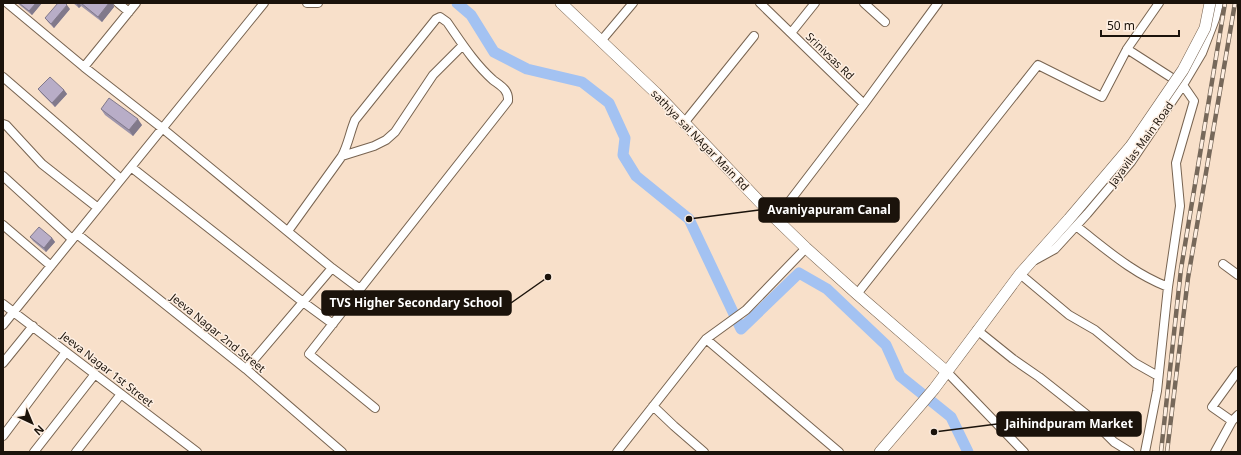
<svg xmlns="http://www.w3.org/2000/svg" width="1241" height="455" font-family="'Noto Sans',sans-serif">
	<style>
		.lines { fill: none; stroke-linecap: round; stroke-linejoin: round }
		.canal { stroke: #a3c2f2; stroke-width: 11 }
		.street-casing { stroke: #786451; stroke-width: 10 }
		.secondary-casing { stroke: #786451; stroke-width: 12 }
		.street { stroke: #fff; stroke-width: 8 }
		.secondary { stroke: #fff; stroke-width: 11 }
		.rail-casing { stroke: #76685a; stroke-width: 4.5 }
		.rail { stroke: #feefe2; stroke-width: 3; stroke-dasharray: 9; stroke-linecap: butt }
		.secondary-bridge-casing { stroke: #786451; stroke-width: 12; stroke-linecap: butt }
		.secondary-bridge { stroke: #fff; stroke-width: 11 }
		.wall { fill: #9e95ab }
		.shaded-wall { fill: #81798b }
		.building { fill: #b8adc7; stroke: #81798b }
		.labels { text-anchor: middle; stroke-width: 3; stroke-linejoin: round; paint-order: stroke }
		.street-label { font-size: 11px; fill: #1b130b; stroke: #feefe2 }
		.leader { fill: none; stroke: #1b130b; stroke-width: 1.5 }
		.callout-dot { fill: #1b130b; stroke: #feefe2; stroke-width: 1.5 }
		.callout { fill: #1b130b; stroke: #1b130b; stroke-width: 1.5 }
		.callout-label { font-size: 12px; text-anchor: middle; font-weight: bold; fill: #fff }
	</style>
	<rect width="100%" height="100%" fill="#f8e0ca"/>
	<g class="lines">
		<!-- canal -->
		<path class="canal" d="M457,3L471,15L494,52L527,69L582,82L609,103L625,138L623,155L636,176L689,219L741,329L799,273L827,289L886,345L900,376L951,417L968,452"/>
		<!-- street casing -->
		<g class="street-casing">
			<path id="street" d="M7,3L84,67L162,128L332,268L360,289
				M118,3L129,12
				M307,3H318
				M760,3L864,104
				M864,3L885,22
				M791,33L815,3
				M601,41L633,3
				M1127,49L1183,85L1194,101L1176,163L1180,206L1168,287L1157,391L1145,452
				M84,67L136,3
				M3,77L121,179
				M684,123L754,36
				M3,124L6,125L42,164L98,208
				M342,156L374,146L386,140L395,132L433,75L463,45
				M131,167L303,302L333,324
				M3,176L72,239
				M776,219L864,104L938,3
				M3,225L51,266
				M1076,226C1106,249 1132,273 1168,287
				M288,231L342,156C348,145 350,132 355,120L436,19L440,17L447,22C461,42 474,63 493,80C501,86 509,90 508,101L309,354L375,408
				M77,234L246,369L342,452
				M1035,260L1055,249L1087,214L1131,162L1183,85L1202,53L1215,19L1219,3
				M1223,264L1238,275
				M1020,274L1069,315L1095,330L1135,363L1158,376
				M857,294L1038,65L1102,97L1127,49L1159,3
				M3,304L197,452
				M3,325L264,3
				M977,330L1013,359L1039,377L1087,415L1114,442L1130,452
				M706,339L839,452
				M3,363L33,326
				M246,369L332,268
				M947,372L1024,452
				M653,406L674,426L704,452
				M1232,421L1238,415
				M3,436L66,352
				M34,452L95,374
				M76,452L121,394
				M617,452L706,339L746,310L806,248
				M1215,452L1232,421L1212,407L1238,371"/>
		</g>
		<!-- secondary casing -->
		<g class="secondary-casing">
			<path id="secondary" d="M561,3L656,93L776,219L806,248L857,294L947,372
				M880,452L934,389L1020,274L1069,219L1131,146"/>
		</g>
		<!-- street -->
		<use href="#street" class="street"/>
		<!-- secondary -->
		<use href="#secondary" class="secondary"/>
		<!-- rail casing -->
		<g class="rail-casing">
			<path id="rail" d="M1161,452L1181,269L1225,3
				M1167,452L1188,278L1235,3"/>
		</g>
		<!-- rail -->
		<use href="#rail" class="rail"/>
		<!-- secondary-bridge casing -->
		<g class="secondary-bridge-casing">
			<path id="secondary-bridge" d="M1131,146L1183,70L1205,28L1210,3"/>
		</g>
		<!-- secondary-bridge -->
		<use href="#secondary-bridge" class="secondary-bridge"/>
	</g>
	<!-- wall -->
	<path class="wall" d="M17,3H42L32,15Z
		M73,3H113L114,7L102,22L81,6L79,8Z
		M70,9L54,28L48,22L45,18Z
		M38,89L64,90L67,94L55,107L41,93Z
		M101,109L142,125L133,136L105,115Z
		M30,237L52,238L55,242L46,252L33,241Z"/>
	<!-- shaded-wall -->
	<path class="shaded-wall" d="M36,3H42L32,15L29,11Z
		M76,3H79L81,6L79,8Z
		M109,3H113L114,7L102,22L98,17Z
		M67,5L70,9L54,28L51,24Z
		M64,90L67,94L55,107L52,103Z
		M138,119L142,125L133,136L129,130Z
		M52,238L55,242L46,252L44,248Z"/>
	<!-- building -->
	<path class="building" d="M19,3H36L29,11Z
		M58,3H65L67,5L51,24L45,18Z
		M81,3H109L98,17Z
		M50,77L64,90L52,103L38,89Z
		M109,98L138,119L129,130L101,109Z
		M39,227L52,238L44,248L30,237Z"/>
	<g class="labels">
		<!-- street labels -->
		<g class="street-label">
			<text transform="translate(830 56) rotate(44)" y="4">Srinivsas Rd</text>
			<text transform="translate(700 140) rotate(46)" y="4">sathiya sai NAgar Main Rd</text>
			<text transform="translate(1141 144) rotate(-54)" y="4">Jayavilas Main Road</text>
			<text transform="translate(218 333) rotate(39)" y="4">Jeeva Nagar 2nd Street</text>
			<text transform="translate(107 369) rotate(38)" y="4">Jeeva Nagar 1st Street</text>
		</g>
	</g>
	<!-- callouts -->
	<path class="leader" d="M689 219L759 210M548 277L511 303M934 432L997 424"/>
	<g class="callout-dot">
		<circle cx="689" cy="219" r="4"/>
		<circle cx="548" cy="277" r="4"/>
		<circle cx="934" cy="432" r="4"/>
	</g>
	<g class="callout">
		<rect x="759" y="198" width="140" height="24" rx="4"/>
		<rect x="322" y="291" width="189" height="24" rx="4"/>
		<rect x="997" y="412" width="144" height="24" rx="4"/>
	</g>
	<g class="callout-label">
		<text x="829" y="214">Avaniyapuram Canal</text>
		<text x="416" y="307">TVS Higher Secondary School</text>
		<text x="1069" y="428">Jaihindpuram Market</text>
	</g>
	<!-- border -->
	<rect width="1241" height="455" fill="none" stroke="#1b130b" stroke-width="8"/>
	<!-- north arrow -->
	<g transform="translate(32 423) rotate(136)" stroke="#feefe2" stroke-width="3" paint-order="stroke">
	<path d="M0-3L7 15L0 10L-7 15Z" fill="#1b130b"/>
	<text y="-6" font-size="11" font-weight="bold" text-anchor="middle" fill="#1b130b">N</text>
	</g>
	<!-- scale -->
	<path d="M1101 30v6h78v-6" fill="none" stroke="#1b130b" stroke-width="2"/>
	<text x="1107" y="30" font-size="12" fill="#1b130b" stroke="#feefe2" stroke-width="3" paint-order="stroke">50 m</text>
</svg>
